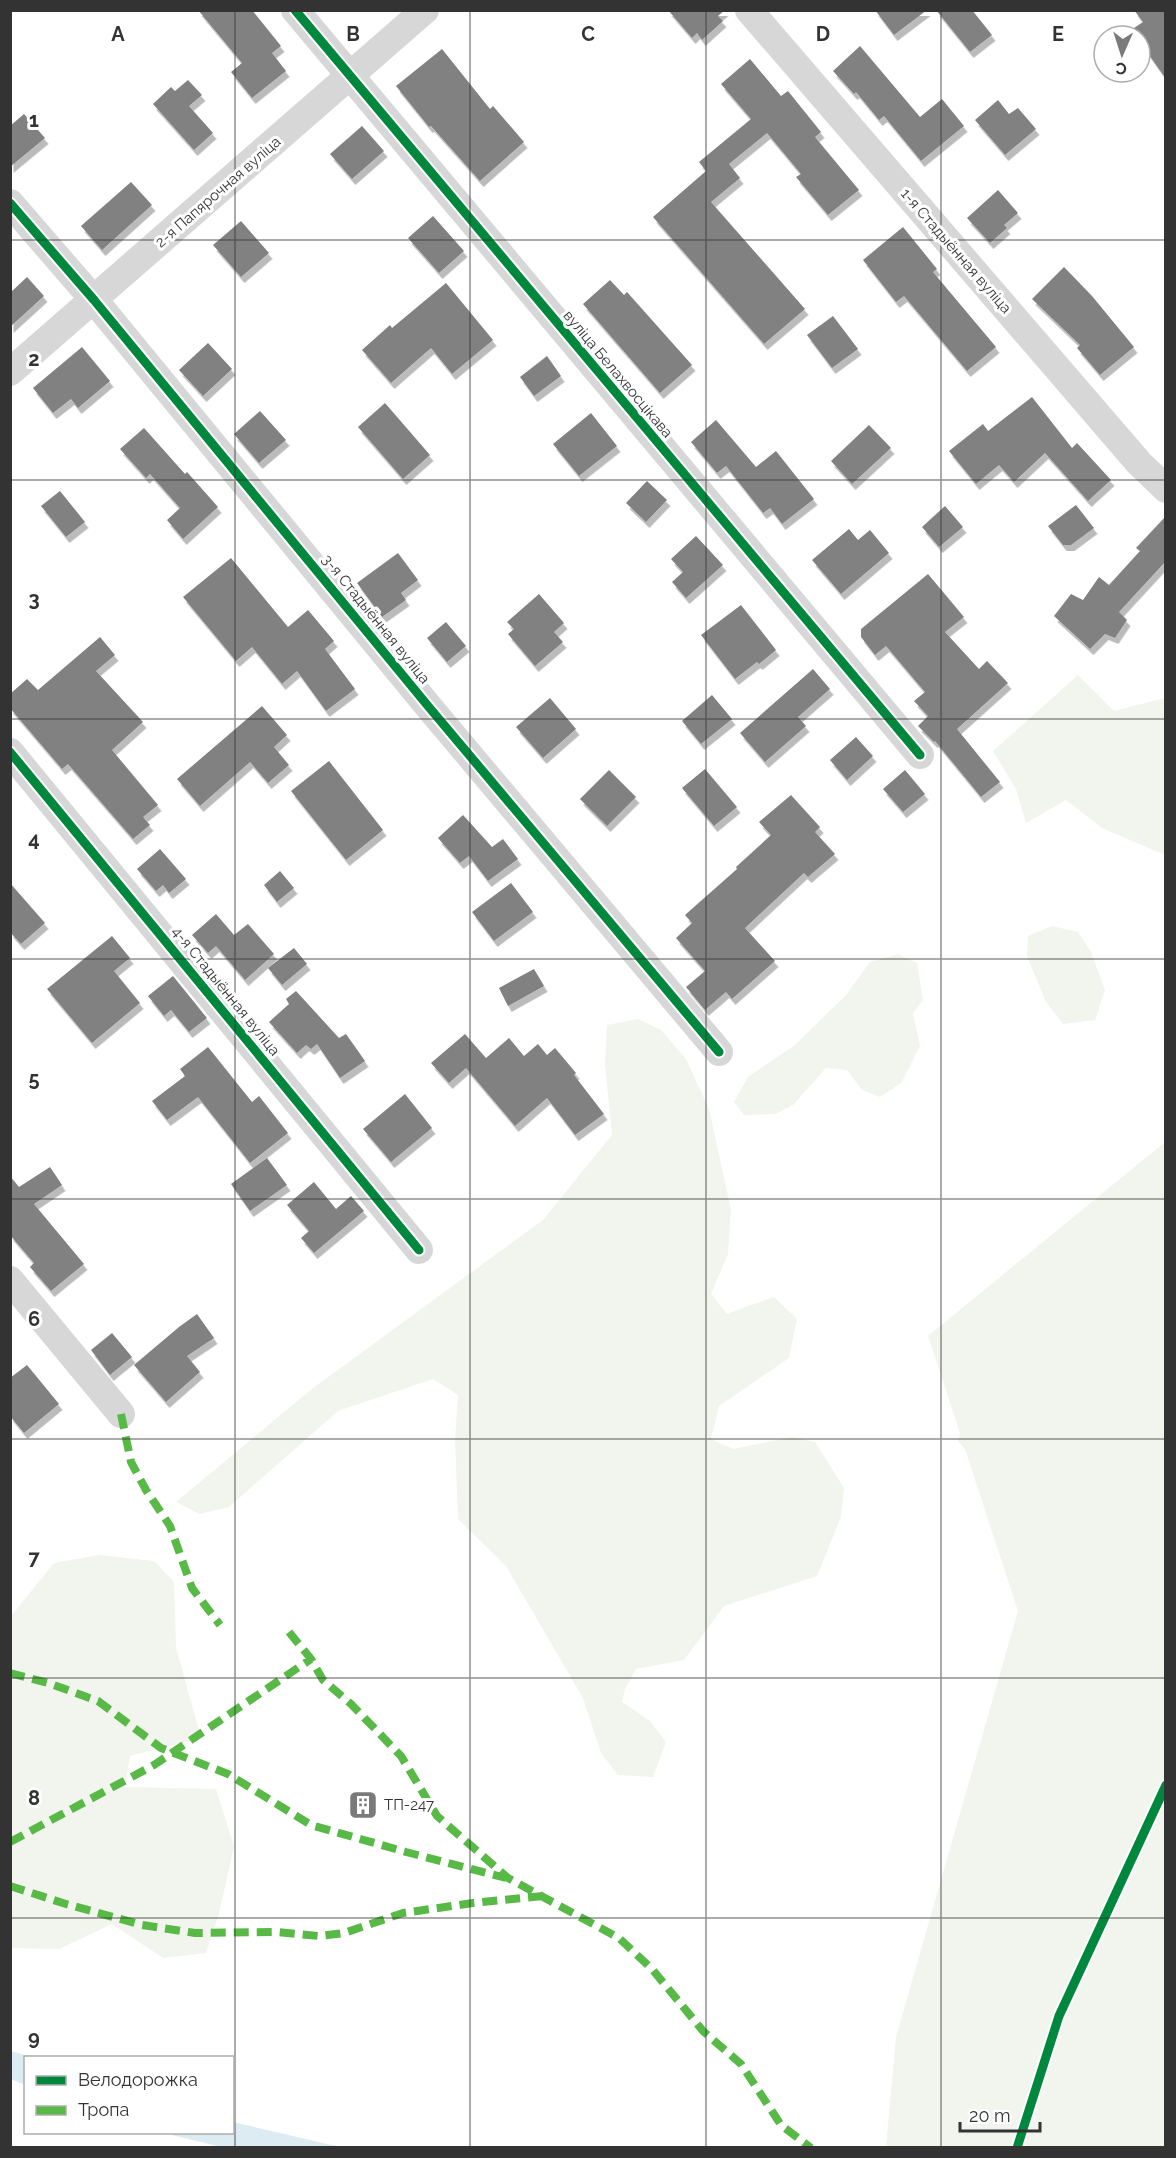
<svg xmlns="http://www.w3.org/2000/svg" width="1176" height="2158" font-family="Raleway,sans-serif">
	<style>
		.green { fill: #f1f5ed }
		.water { fill: #ddebf3 }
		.building { fill: #818181; filter: url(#shadow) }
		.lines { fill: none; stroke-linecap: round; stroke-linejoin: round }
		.minor { stroke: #d7d7d7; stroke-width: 28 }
		.quiet { stroke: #58b947; stroke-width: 8; stroke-dasharray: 15 8; stroke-linecap: butt }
		.cycleway-casing { stroke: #fff; stroke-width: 13 }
		.cycleway { stroke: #00873e; stroke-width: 9 }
		.grid { fill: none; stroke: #333; stroke-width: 1.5; stroke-opacity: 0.55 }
		.labels { text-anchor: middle; stroke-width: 6; stroke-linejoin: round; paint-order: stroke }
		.street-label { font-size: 15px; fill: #333; stroke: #fff }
		.poi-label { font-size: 15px; fill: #333; stroke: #fff; text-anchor: start }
		.grid-label { font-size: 20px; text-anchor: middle; font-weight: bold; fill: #333; stroke: #fff; stroke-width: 6; stroke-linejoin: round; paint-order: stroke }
	</style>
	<defs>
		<filter id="shadow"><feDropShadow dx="3.5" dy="6" stdDeviation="0" flood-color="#0004"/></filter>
	</defs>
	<rect width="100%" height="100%" fill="#fff"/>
	<!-- green -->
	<path class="green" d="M1078,675L1114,711L1165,698V855L1102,828L1066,800L1026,823L1016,789L993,751Z
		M1052,926L1078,932L1091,952L1105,990L1095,1020L1063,1024L1046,1002L1027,956L1028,936Z
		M898,954L917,963L923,1000L913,1013L920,1046L901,1083L880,1097L862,1090L847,1070L826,1068L793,1105L775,1114L744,1115L734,1102L748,1077L795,1045L846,995L870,962Z
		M638,1019L661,1030L686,1059L709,1109L731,1210L728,1254L711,1294L727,1314L774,1297L797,1319L789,1358L719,1406L711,1439L733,1449L792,1437L815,1442L844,1488L841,1517L817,1576L724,1606L684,1660L636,1669L625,1689L622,1702L650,1721L666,1742L653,1777L618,1775L601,1753L583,1698L506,1566L458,1519L455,1439L458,1395L433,1379L338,1411L229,1507L199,1514L176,1502L313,1388L543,1220L612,1135L605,1064L607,1025Z
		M1165,1142V2147H886L896,2037L1018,1611L965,1449L958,1441L960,1433L928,1336Z
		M99,1555L154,1561L174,1582L176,1647L201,1738L130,1756L125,1787L216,1789L234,1846L219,1914L206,1953L163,1958L112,1924L59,1949L11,1948V1616L54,1563Z"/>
	<!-- water -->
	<path class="water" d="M11,2051L32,2057L26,2058L25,2085L11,2079Z
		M233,2122L340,2147H221L164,2133L232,2132Z"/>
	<!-- building -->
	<path class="building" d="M198,10H252L281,46L272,53L286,71L252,98L231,72L242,63Z
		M668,10H725L718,16L723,21L702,40L697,33L692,38Z
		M875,10H927L894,35Z
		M936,10H972L992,35L970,52Z
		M1134,10H1166V79L1140,42V36H1136L1131,30L1143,22Z
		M860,46L920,117L942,99L964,126L921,161L884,116L879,120L856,92L854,94L833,71Z
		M442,49L490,109L493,106L524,142L480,181L431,126L429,127L396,86Z
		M750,59L781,96L788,91L821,132L815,137L859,190L828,215L796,177L801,174L767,133L729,164L740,178L711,202L805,309L764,344L653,217L706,171L699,162L751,119L721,84Z
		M188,80L202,95L189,106L213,133L194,150L153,104L171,87L175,91Z
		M998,100L1009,114L1018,108L1036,129L1005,155L975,120Z
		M24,114L45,138L10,167V126Z
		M362,126L384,151L352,179L330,154Z
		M131,182L152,205L102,250L81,226Z
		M998,190L1018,213L1004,225L1007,228L990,243L967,218Z
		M433,216L464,251L439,273L408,238Z
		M241,221L269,253L241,277L213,245Z
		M903,227L937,269L933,272L996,347L967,371L904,296L896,302L863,260Z
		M1064,267L1092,296L1134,347L1100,375L1077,348L1080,345L1032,299Z
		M27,277L44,296L10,327V293Z
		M610,280L624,295L627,292L692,365L660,393L583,304Z
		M446,283L493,340L452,374L431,348L391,383L362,350L390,325L392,328Z
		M833,316L858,349L832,368L807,335Z
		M208,343L232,369L203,396L179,370Z
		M82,347L110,381L78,408L71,399L53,413L33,388Z
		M547,356L561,376L534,396L520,377Z
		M1032,397L1072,448L1077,443L1111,480L1088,501L1045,453L1014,482L999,465L976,484L949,451L983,424L988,431Z
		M385,403L430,455L403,479L358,427Z
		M260,411L286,440L259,463L234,434Z
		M591,413L617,446L579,476L553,444Z
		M716,420L756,467L776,451L814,499L782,524L770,508L763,513L726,466L717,473L691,442Z
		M869,425L891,448L852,484L831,461Z
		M144,428L185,474L187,472L218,507L183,539L167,520L180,508L150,474L146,478L120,449Z
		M647,481L667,500L646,522L626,503Z
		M60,491L85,522L66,537L41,506Z
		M1076,505L1094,528L1071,545H1063L1048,526Z
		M945,506L963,527L939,547L922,527Z
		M1166,516V561L1119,612L1127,620L1115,638L1105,634L1090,649L1054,616L1071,594L1083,600L1099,577L1109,585L1140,551L1136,548Z
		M849,529L858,540L870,530L889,553L841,594L812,560Z
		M696,536L723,565L686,598L672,582L683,572L671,559Z
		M398,553L418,580L401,593L406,600L382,617L357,583Z
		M231,558L288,627L308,610L334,641L325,649L355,689L326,711L297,671L282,684L252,647L236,661L183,597Z
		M928,574L964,617L945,632L979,669L987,661L1008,683L957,729L1000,782L981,797L935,741L934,742L918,726L928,716L914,701L925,692L886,646L875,655L861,637V629Z
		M539,594L564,623L554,632L563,642L535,666L508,634L514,629L507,622Z
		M741,605L776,650L759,664L757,662L735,679L701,635Z
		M446,622L466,646L447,662L427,638Z
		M100,637L115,655L96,671L143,722L112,750L158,805L143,817L150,825L133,839L68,764L62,769L10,708V694L27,679L38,690Z
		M813,669L830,689L798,717L806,726L765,762L740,733Z
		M712,695L732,719L701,744L682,721Z
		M550,698L576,729L543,758L516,727Z
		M262,706L287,735L274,747L289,765L268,783L250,762L200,806L177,779Z
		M856,737L873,756L847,780L830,760Z
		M329,761L383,830L346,860L291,791Z
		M705,769L737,807L714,826L682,788Z
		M609,770L636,797L607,826L580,799Z
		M905,770L925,794L903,812L883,789Z
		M791,795L820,827L815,832L835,854L808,877L804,873L745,928L775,961L732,999L726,992L705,1010L686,987L705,971L676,938L692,923L685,915L737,869L736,867L771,835L759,822Z
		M463,815L492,847L503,839L518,859L488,881L469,856L460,863L438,838Z
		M160,849L186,879L169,893L163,885L156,891L137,869Z
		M280,871L294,888L277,902L264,885Z
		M10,883L45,923L21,944L10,932Z
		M511,883L533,912L494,941L472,912Z
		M216,914L234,935L248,924L274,954L245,980L216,946L208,953L192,935Z
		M112,936L130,958L114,971L140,1003L92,1043L47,989Z
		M294,948L307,964L282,985L268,968Z
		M534,969L544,986L508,1006L499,988Z
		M173,976L207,1018L189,1032L171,1010L164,1016L148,996Z
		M296,991L339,1038L346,1034L365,1061L340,1078L317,1044L311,1049L306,1045L297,1053L269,1022L289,1004L286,999Z
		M465,1034L486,1058L509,1038L524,1056L538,1044L547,1055L555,1048L576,1073L574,1075L604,1114L575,1135L547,1098L515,1126L466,1068L449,1083L431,1063Z
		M208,1047L252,1102L259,1096L288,1133L250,1163L198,1097L167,1120L152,1101L185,1076L180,1069Z
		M405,1094L432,1128L391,1162L363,1129Z
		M267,1158L287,1185L250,1211L231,1184Z
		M50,1167L62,1185L34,1204L84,1264L51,1291L30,1267L34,1263L10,1235V1176L19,1187Z
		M314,1182L336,1209L351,1196L364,1211L314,1253L301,1238L309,1231L287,1205Z
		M197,1314L214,1338L187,1356L200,1372L166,1402L134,1365L179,1327Z
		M112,1333L132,1357L110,1375L91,1350Z
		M27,1365L59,1404L24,1433L10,1416V1378Z"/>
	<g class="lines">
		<!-- minor -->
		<path class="minor" d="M295,10L920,755
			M749,10L1139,463L1166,489
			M10,203L94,300L428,706L719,1052
			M10,372L425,10
			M10,752L419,1250
			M10,1280L121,1414"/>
		<!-- quiet -->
		<path class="quiet" d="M121,1414L131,1462L146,1490L170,1526L192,1588L220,1625
			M289,1632L311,1659L323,1680L351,1704L401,1756L437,1816L508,1878L619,1938L652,1969L703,2031L741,2064L781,2125L811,2148
			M10,1673L48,1683L98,1701L161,1748L228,1774L311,1825L406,1852L506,1878
			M10,1842L154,1765L311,1659
			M10,1886L66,1904L142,1925L195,1933L276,1932L319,1936L344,1933L403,1913L473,1903L543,1896"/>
		<!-- cycleway casing -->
		<g class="cycleway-casing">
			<path id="cycleway" d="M295,10L920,755
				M10,203L94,300L428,706L719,1052
				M10,752L419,1250
				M1017,2148L1059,2016L1166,1785"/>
		</g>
		<!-- cycleway -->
		<use href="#cycleway" class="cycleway"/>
	</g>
	<!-- grid -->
	<path class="grid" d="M235,10V2148M470,10V2148M706,10V2148M941,10V2148M10,240H1166M10,480H1166M10,719H1166M10,959H1166M10,1199H1166M10,1439H1166M10,1678H1166M10,1918H1166"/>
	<!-- icons -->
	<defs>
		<g id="building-square" transform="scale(1.5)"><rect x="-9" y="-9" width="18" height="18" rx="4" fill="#7a7a7a" stroke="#fff"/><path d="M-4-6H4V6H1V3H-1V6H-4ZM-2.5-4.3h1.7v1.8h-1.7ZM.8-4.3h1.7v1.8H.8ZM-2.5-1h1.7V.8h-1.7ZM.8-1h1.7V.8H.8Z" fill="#fff"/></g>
	</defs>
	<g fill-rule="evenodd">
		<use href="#building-square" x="363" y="1805"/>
	</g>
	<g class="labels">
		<!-- street labels -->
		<g class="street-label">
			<text transform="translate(218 192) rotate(-41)" y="5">2-я Папярочная вуліца</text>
			<text transform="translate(956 251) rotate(49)" y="5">1-я Стадыённая вуліца</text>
			<text transform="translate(618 374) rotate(50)" y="5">вуліца Белахвосцікава</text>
			<text transform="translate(376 619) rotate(51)" y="5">3-я Стадыённая вуліца</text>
			<text transform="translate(226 991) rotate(51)" y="5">4-я Стадыённая вуліца</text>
		</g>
		<!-- poi labels -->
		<g class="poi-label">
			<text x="384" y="1810">ТП-247</text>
		</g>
	</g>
	<g class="grid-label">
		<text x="118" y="41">A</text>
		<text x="353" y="41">B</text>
		<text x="588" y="41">C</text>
		<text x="823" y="41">D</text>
		<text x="1058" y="41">E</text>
		<text x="34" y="127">1</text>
		<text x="34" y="366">2</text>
		<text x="34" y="606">3</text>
		<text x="34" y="846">4</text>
		<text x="34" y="1086">5</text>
		<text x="34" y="1326">6</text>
		<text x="34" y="1565">7</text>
		<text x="34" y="1805">8</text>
		<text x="34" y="2045">9</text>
	</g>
	<!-- border -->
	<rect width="1176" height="2158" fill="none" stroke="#333333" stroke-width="24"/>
	<!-- legend -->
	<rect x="24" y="2056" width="210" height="78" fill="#ffffff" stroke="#adadad" stroke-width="1.5"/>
	<rect x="36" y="2076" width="30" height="9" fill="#00873e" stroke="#adadad" stroke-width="1.5"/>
	<text x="78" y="2086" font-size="18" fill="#333333">Велодорожка</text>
	<rect x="36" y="2106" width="30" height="9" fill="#58b947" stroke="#adadad" stroke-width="1.5"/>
	<text x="78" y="2116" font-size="18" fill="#333333">Тропа</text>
	<!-- north arrow -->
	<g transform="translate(1122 54) rotate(183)"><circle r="28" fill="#ffffff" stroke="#adadad" stroke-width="1.5"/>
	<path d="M0-4.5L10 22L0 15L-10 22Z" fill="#7a7a7a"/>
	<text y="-9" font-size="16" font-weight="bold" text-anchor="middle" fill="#333333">С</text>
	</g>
	<!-- scale -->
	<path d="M960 2122v9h80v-9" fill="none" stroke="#333333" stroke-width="3"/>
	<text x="969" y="2122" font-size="18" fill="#333333" stroke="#ffffff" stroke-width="4.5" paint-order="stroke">20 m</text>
</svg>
